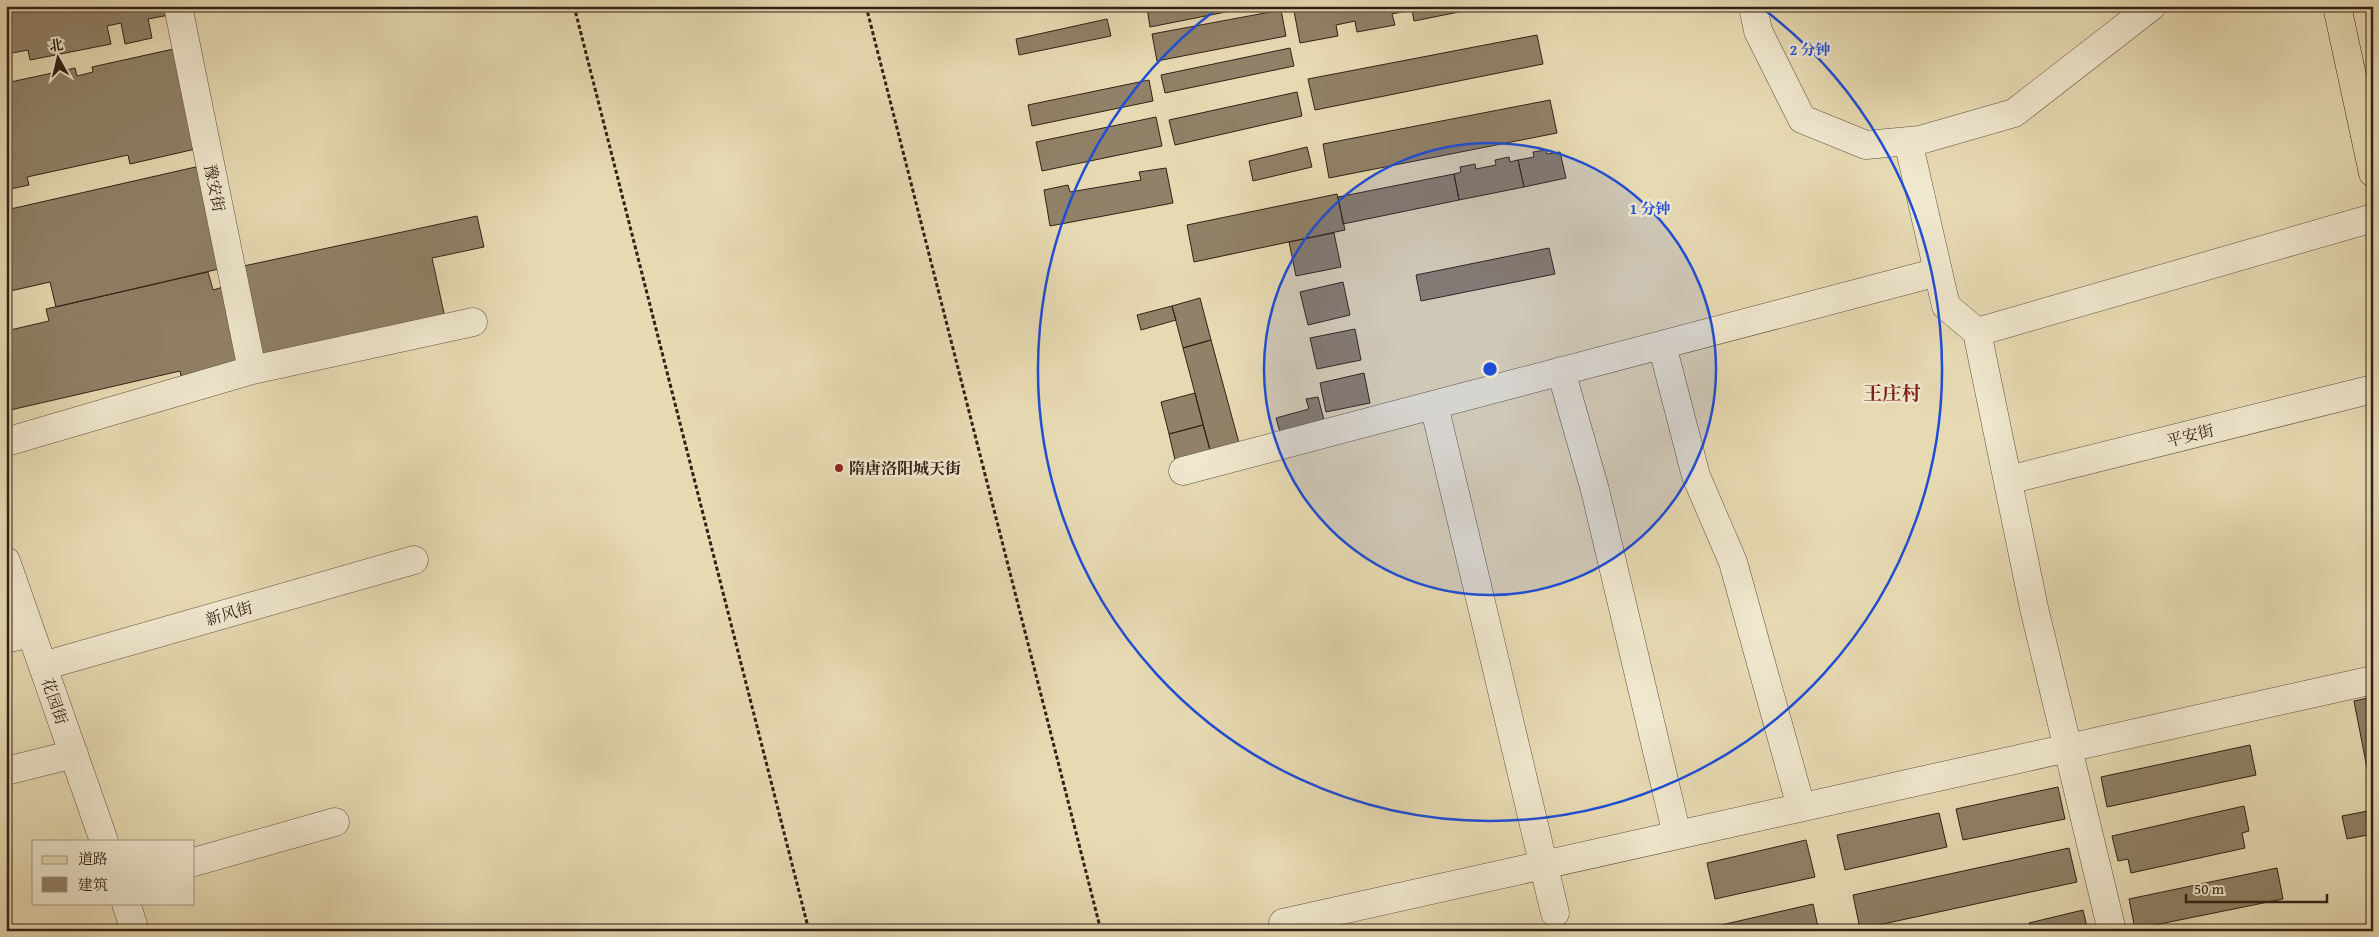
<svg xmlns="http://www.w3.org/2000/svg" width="2379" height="937" font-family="'Gentium Book Plus','Noto Serif SC',serif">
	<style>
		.building { fill: #908168; stroke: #322116 }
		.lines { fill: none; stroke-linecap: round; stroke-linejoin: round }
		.minor-casing { stroke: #5f4f3d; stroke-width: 29 }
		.major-casing { stroke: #322116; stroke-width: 29 }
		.path { stroke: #322116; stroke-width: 3; stroke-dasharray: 4 2.5; stroke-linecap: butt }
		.minor { stroke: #efe7ce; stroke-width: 28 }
		.major { stroke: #e7dab3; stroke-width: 28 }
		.ring { fill: none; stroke: #1d4ed8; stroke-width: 2.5 }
		.poi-dot { fill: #8f2418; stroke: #efe7ce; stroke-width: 2 }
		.labels { text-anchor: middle; stroke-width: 5; stroke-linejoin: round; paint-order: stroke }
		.street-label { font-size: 16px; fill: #322116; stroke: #efe7ce }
		.poi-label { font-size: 16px; font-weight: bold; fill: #322116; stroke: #efe7ce; text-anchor: start }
		.quarter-label { font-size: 19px; font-weight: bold; fill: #7a1f14; stroke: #efe7ce }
		.centre { fill: #1d4ed8; stroke: #efe7ce; stroke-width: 2.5 }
		.ring-label { font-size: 15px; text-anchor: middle; font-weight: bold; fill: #1d4ed8; stroke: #efe7ce; stroke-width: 5; stroke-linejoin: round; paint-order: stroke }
	</style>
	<rect width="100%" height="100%" fill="#e7dab3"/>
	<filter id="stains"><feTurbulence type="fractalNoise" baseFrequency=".004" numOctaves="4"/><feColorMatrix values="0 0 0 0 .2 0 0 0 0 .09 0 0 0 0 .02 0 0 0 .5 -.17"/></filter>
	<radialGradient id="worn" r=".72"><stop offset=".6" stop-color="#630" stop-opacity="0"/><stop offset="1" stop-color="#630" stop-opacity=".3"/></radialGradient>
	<!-- building -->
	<path class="building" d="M6,6H167L169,15L148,19L152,38L125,44L121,23L107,26L111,44L30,60L28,50L12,53L8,35H6Z
		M1155,6H1256L1150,27L1147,8Z
		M1319,6H1489L1414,21L1412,10L1392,14L1395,25L1357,32L1355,21L1336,25L1338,36L1300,43L1294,11Z
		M1281,10L1286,36L1157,61L1152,34Z
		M1107,19L1111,36L1019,55L1016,39Z
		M1537,35L1543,64L1315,110L1308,79Z
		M178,48L200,148L130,164L128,155L27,177L29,185L6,190V83L75,68L77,76L93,72L92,67Z
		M1290,48L1294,66L1165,93L1161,75Z
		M1149,80L1153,101L1032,126L1028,105Z
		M1297,92L1302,116L1175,145L1169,120Z
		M1550,100L1557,133L1329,178L1323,144Z
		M1156,117L1162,146L1042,171L1036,142Z
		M1307,147L1312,167L1253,181L1249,161Z
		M1546,150L1547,154L1560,152L1566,178L1524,187L1518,160L1534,157L1533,152Z
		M1509,157L1510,162L1518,160L1524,187L1459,200L1454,174L1461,172L1460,167L1475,164L1476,169L1496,165L1495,160Z
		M200,166L223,268L56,307L50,282L6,292V210Z
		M1166,168L1173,203L1050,226L1044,190L1068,185L1070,192L1141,180L1139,172Z
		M1454,174L1459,200L1343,224L1338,197Z
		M1337,194L1345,230L1194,262L1187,225Z
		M477,216L484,247L432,258L445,318L258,358L239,267Z
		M1334,233L1341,267L1296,276L1289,242Z
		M1549,248L1555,274L1421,301L1416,275Z
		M208,272L213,290L223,287L243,373L206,370L181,376L180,371L6,411V331L49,321L46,309Z
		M1343,282L1350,315L1308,325L1300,292Z
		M1200,298L1211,340L1183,348L1172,306Z
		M1172,306L1176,320L1141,330L1137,315Z
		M1355,329L1361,360L1317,369L1310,338Z
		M1211,340L1239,443L1210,450L1183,348Z
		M1364,373L1370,403L1326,412L1320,383Z
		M1195,393L1203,425L1169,434L1161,402Z
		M1318,397L1324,420L1280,432L1276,418L1309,409L1306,399Z
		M1203,425L1210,450L1175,460L1169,434Z
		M2373,697V761L2366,763L2354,701Z
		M2250,745L2256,775L2107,807L2101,777Z
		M2373,761V795L2366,763Z
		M2058,787L2065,819L1963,840L1956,809Z
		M2244,806L2249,831L2242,833L2245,848L2131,873L2128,859L2118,861L2112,836Z
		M2373,810V834L2347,839L2342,816Z
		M1939,813L1947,847L1845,870L1837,835Z
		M1806,840L1815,877L1715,899L1707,863Z
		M2069,848L2077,882L1860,929L1853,895Z
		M2277,868L2283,899L2135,929L2129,899Z
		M1813,904L1818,927L1812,928L1813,931H1695Z
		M2083,910L2088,931H2031L2029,923Z"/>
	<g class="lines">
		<!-- minor casing -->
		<g class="minor-casing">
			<path id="minor" d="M178,6L252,370
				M1753,6L1758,31L1802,119L1866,145L1920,140L2014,113L2152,6
				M1908,141L1946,306L1977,332L2034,608L2112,931
				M1977,332L2373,218
				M1662,345L1696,476L1733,562L1801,807
				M1561,371L1595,490L1677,835
				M1434,405L1555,913
				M6,442L252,370L473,322
				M1183,471L1938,272
				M2008,480L2373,389
				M6,561L104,841
				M6,639L31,633
				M43,666L414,560
				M6,771L74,754
				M194,862L335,822
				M126,903L135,931
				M1283,923L2373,680"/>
		</g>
		<!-- major casing -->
		<g class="major-casing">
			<path id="major" d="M2337,6L2373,173"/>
		</g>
		<!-- path -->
		<path class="path" d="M574,6L809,931
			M866,6L1101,931"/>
		<!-- minor -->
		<use href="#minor" class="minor"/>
		<!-- major -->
		<use href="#major" class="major"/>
	</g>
	<!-- distance rings -->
	<circle cx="1490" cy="369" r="226" fill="#1d4ed8" fill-opacity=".12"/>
	<g class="ring">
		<circle cx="1490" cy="369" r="226"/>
		<path d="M1762 8A452 452 0 1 1 1218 8"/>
	</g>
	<!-- markers -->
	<circle class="poi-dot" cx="839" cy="468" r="5"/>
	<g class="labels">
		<!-- street labels -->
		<g class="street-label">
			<text transform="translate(215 188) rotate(79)" y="6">豫安街</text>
			<text transform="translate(2190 435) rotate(-14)" y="6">平安街</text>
			<text transform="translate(229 613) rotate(-16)" y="6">新风街</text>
			<text transform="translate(55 701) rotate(71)" y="6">花园街</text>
		</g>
		<!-- poi labels -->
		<g class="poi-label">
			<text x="849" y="474">隋唐洛阳城天街</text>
		</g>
		<!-- quarter labels -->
		<g class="quarter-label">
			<text x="1892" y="400">王庄村</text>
		</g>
	</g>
	<circle cx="1490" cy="369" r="8" class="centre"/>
	<g class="ring-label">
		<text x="1810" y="55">2 分钟</text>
		<text x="1650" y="214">1 分钟</text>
	</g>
	<!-- margin -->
	<rect width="2379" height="937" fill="none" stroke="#e7dab3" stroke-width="25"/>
	<rect x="8" y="8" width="2364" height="922" fill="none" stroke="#322116" stroke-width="2.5"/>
	<rect x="12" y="12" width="2354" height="912" fill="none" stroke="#322116"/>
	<!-- legend -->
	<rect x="32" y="840" width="162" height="65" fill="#efe7ce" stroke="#a39884"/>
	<rect x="42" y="856" width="25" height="8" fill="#e7dab3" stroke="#a39884"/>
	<text x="78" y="864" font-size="15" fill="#322116">道路</text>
	<rect x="42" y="877" width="25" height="15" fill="#908168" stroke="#a39884"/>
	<text x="78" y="890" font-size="15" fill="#322116">建筑</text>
	<!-- north arrow -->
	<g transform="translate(58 58) rotate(352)" stroke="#efe7ce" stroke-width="4" paint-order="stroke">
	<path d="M0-4L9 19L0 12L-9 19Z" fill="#322116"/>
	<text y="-8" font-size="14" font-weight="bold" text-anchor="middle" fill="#322116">北</text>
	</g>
	<!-- scale -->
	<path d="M2186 894v8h141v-8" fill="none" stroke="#322116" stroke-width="2.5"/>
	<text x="2194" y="894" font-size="15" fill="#322116" stroke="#efe7ce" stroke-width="4" paint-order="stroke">50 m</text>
	<rect width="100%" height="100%" filter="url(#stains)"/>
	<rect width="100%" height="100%" fill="url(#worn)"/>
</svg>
